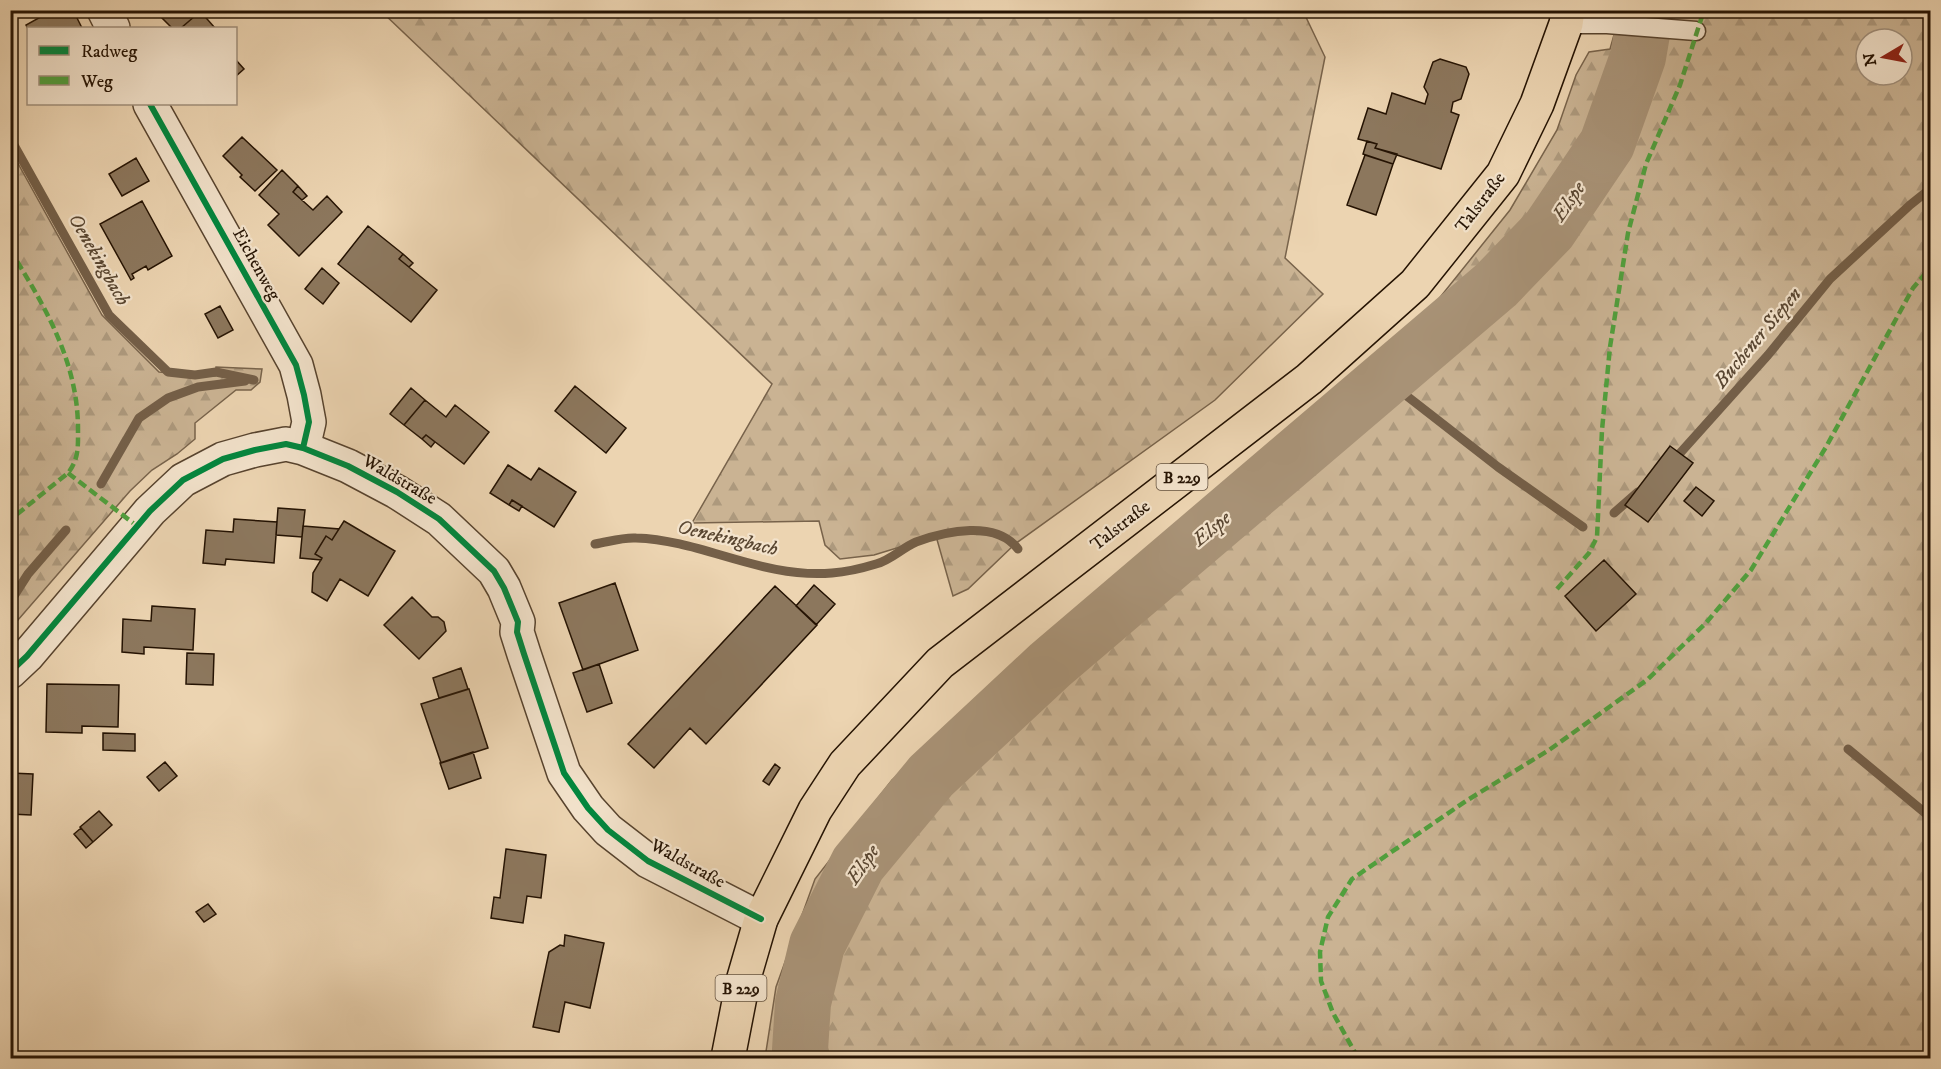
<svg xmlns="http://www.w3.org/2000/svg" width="1941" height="1069" font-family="'IM FELL DW Pica',serif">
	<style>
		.forest { fill: url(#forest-firs); stroke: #78634b; stroke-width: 1.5; fill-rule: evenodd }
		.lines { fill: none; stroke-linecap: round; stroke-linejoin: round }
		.stream { stroke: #745f48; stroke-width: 9 }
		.river { stroke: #a89276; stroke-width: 56 }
		.building { fill: #8c775d; stroke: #251303; stroke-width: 1.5 }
		.service-casing { stroke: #57432e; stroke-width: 21 }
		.minor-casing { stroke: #57432e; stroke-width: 36 }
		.primary-casing { stroke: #251303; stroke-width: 36 }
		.service { stroke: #f3e3cc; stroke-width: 18 }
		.minor { stroke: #f3e3cc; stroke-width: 33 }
		.primary { stroke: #ecd4b1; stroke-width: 33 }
		.quiet { stroke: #50a03d; stroke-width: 4.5; stroke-dasharray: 9 4.5; stroke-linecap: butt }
		.cycleway-casing { stroke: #f3e3cc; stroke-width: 10 }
		.cycleway { stroke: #00873e; stroke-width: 6 }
		.labels { text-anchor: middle; stroke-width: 4.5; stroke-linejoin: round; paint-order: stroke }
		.shield { fill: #f3e3cc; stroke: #63513f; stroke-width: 1.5 }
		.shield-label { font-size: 16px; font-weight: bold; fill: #251303 }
		.street-label { font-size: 18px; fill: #251303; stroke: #f3e3cc }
		.water-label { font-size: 20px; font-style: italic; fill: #594631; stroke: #f3e3cc }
	</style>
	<defs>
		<pattern id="forest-firs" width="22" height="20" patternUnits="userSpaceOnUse" patternTransform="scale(1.5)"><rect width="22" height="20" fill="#cab393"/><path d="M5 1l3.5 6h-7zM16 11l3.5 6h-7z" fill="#ad997d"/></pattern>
	</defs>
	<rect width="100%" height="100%" fill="#ecd4b1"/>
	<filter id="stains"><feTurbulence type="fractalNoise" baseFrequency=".00333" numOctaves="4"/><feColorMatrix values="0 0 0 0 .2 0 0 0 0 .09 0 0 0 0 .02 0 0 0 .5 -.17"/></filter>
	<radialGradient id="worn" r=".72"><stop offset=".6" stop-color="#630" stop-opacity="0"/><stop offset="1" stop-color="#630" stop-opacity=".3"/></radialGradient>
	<!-- forest -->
	<path class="forest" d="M381,11H1303L1325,57L1285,258L1323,294L1215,400L1015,544L968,589L953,596L936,536L874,555L840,559L825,545L819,521L692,523L772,384Z
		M1618,11H1930V1058H765L776,987L815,879L892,780L1044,644L1389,361L1510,210L1557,130L1576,75L1589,52L1610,49L1620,14ZM1866,39H1902V75H1866Z
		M10,149L102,315L159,372L215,376L216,367L262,369L260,382L251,390H236L195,423V439L177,454L152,470L130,491L11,628Z"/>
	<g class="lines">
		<!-- stream -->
		<path class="stream" d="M10,138L109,315L168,372L195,375L216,372L254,380
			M1385,379L1498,467L1583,527
			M1673,461L1768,355L1830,279L1910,205L1930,189
			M101,484L139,418L168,398L198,387L245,381
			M1614,513L1638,492
			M595,544C608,542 623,537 636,538C702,540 762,579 832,573C846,572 863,568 876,564C891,560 902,548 916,542C946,531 996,520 1018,549
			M10,602L28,574L66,530
			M1001,699L1006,706
			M1848,749L1930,817"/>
		<!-- river -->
		<path class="river" d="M802,1058L800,1050L803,1003L817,945L858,864L931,776L1050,665L1496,285L1549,230L1607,144L1638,57L1646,10"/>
	</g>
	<!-- building -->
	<path class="building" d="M53,10H73L82,28L28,29L26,25Z
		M162,10H190L195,16L181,28H172L158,14Z
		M1351,10H1373L1352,15Z
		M200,11L215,28H181L195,16Z
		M1440,59L1466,67L1469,74L1461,99L1453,102L1451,112L1459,115L1441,169L1375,148L1377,144L1358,139L1368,108L1386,114L1392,93L1425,104L1428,94L1424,87L1433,62Z
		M236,60L244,69L236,76Z
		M242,137L277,170L255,191L240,177L242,175L223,156Z
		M1367,141L1377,144L1375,148L1397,154L1393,164L1363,154Z
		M1365,155L1393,164L1376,215L1347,205Z
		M136,158L149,181L122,196L109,174Z
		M282,170L298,186L293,192L313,210L327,196L342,212L299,256L268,225L279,214L259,195Z
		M298,186L307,196L302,200L293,192Z
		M142,201L172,256L148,270L146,266L132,274L134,278L131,280L100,224Z
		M368,226L403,254L399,259L437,290L411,322L338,264Z
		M403,254L413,263L409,267L399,259Z
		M322,268L339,283L323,304L305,289Z
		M220,306L233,330L218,338L205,314Z
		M575,386L626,428L606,453L555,411Z
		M411,388L425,400L404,425L390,414Z
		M425,400L446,417L455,405L489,432L464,464L426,435L422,439L404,425Z
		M426,435L435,442L431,447L422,439Z
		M1670,446L1693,463L1648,522L1625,505Z
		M508,465L531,480L539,468L576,492L554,527L512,500L509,505L490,493Z
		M1696,487L1714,501L1702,516L1684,501Z
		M512,500L522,506L519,511L509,505Z
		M278,508L305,510L302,537L276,535Z
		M234,519L277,522L274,563L226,559L225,565L203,563L206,530L233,532Z
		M344,521L395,551L368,596L340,579L327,601L312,592L313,573L322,558L315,554L326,536L332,540Z
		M303,526L339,529L332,540L326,536L315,554L322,558L321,560L300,558Z
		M1604,560L1636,594L1596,631L1565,596Z
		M615,583L638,650L583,670L559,603Z
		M814,585L835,604L816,625L796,606Z
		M775,586L817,625L706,744L690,728L654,768L628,744Z
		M412,597L432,617H438L444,622L446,631L419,659L384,625Z
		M152,606L195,609L193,650L144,647V654L122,652L123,619L151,621Z
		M187,653L214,654L213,685L186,684Z
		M599,664L612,703L587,712L573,673Z
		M461,668L468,689L439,698L433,678Z
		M47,684L119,685L118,727L82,726V733L46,732Z
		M469,689L488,748L441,763L421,704Z
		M103,733L135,734V751L103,750Z
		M473,752L481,778L449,789L440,763Z
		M165,762L177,776L159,791L147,777Z
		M775,764L780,768L769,785L763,781Z
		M10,773L33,774L31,815L10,814Z
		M99,811L112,825L93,842L80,827Z
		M81,828L93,842L86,848L74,834Z
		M506,849L546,855L541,898L527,896L523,923L491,918L494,897L500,898Z
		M208,904L216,914L204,922L196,912Z
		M565,935L604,943L590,1008L565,1002L559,1032L533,1027L549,952L560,945L564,946Z"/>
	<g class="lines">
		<!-- service casing -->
		<g class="service-casing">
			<path id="service" d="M1566,24H1607L1696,31"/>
		</g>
		<!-- minor casing -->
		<g class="minor-casing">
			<path id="minor" d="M104,10L113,28
				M150,104L296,365L304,395L309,422L303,448
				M10,672L27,656L150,511L183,480L223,459L255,450L286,444L303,448L348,466L397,492L439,519L494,571L504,588L518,622L517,632L524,654L564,773L588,808L608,830L648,861L761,919"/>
		</g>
		<!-- primary casing -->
		<g class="primary-casing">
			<path id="primary" d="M728,1058L743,981L761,919L815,810L845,764L940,663L1309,379L1415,284L1503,174L1537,104L1566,24L1568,10"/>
		</g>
		<!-- service -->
		<use href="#service" class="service"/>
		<!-- minor -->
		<use href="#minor" class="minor"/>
		<!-- primary -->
		<use href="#primary" class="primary"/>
		<!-- quiet -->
		<path class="quiet" d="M10,250C45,306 78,362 78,429C78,446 79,459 68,473L10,520
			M68,473L137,526
			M1557,589L1589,553L1597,537L1602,430L1610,347L1628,233L1646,164L1680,85L1704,10
			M1358,1058L1333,1013L1321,981L1320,952L1328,917L1352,879L1466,801L1549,750L1647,680L1705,624L1751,570L1826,447L1913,288L1930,268"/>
		<!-- cycleway casing -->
		<g class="cycleway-casing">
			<path id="cycleway" d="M150,104L296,365L304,395L309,422L303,448
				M10,672L27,656L150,511L183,480L223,459L255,450L286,444L303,448L348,466L397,492L439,519L494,571L504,588L518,622L517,632L524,654L564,773L588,808L608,830L648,861L761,919"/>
		</g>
		<!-- cycleway -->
		<use href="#cycleway" class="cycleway"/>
	</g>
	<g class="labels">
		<!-- shield labels -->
		<g class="shield">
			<rect x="1156.5" y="464" width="51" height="26" rx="4.5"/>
			<rect x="715.5" y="975" width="51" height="26" rx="4.5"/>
		</g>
		<g class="shield-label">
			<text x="1182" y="483">B 229</text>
			<text x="741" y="994">B 229</text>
		</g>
		<!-- street labels -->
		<g class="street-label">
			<text transform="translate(1480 202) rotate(-53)" y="6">Talstraße</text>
			<text transform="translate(257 264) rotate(61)" y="6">Eichenweg</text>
			<text transform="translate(400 479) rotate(30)" y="6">Waldstraße</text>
			<text transform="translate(1120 525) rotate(-38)" y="6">Talstraße</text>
			<text transform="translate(688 863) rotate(29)" y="6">Waldstraße</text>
		</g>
		<!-- water labels -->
		<g class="water-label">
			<text transform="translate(1568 201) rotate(-56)" y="7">Elspe</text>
			<text transform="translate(100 259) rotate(60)" y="7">Oenekingbach</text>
			<text transform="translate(1757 337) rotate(-50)" y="7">Buchener Siepen</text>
			<text transform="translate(1211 528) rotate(-40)" y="7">Elspe</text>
			<text transform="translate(728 537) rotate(13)" y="7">Oenekingbach</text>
			<text transform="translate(862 864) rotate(-56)" y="7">Elspe</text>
		</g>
	</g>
	<!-- margin -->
	<rect width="1941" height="1069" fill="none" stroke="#ecd4b1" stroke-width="36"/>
	<rect x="12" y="12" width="1917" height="1045" fill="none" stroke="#251303" stroke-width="3"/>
	<rect x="18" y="18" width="1905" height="1033" fill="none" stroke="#251303" stroke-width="1.5"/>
	<!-- legend -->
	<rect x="27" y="27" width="210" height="78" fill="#f3e3cc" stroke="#a1907c" stroke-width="1.5"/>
	<rect x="39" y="46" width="30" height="9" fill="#00873e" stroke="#a1907c" stroke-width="1.5"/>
	<text x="81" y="57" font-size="18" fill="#251303">Radweg</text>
	<rect x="39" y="76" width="30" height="9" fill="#50a03d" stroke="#a1907c" stroke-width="1.5"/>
	<text x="81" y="87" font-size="18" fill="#251303">Weg</text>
	<!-- north arrow -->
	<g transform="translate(1884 57) rotate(260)"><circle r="28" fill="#f3e3cc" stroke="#a1907c" stroke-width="1.5"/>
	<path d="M0-4.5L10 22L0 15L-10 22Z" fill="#8f2418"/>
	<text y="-9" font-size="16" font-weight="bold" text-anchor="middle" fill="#251303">N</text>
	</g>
	<rect width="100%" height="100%" filter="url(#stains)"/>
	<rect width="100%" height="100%" fill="url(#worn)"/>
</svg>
